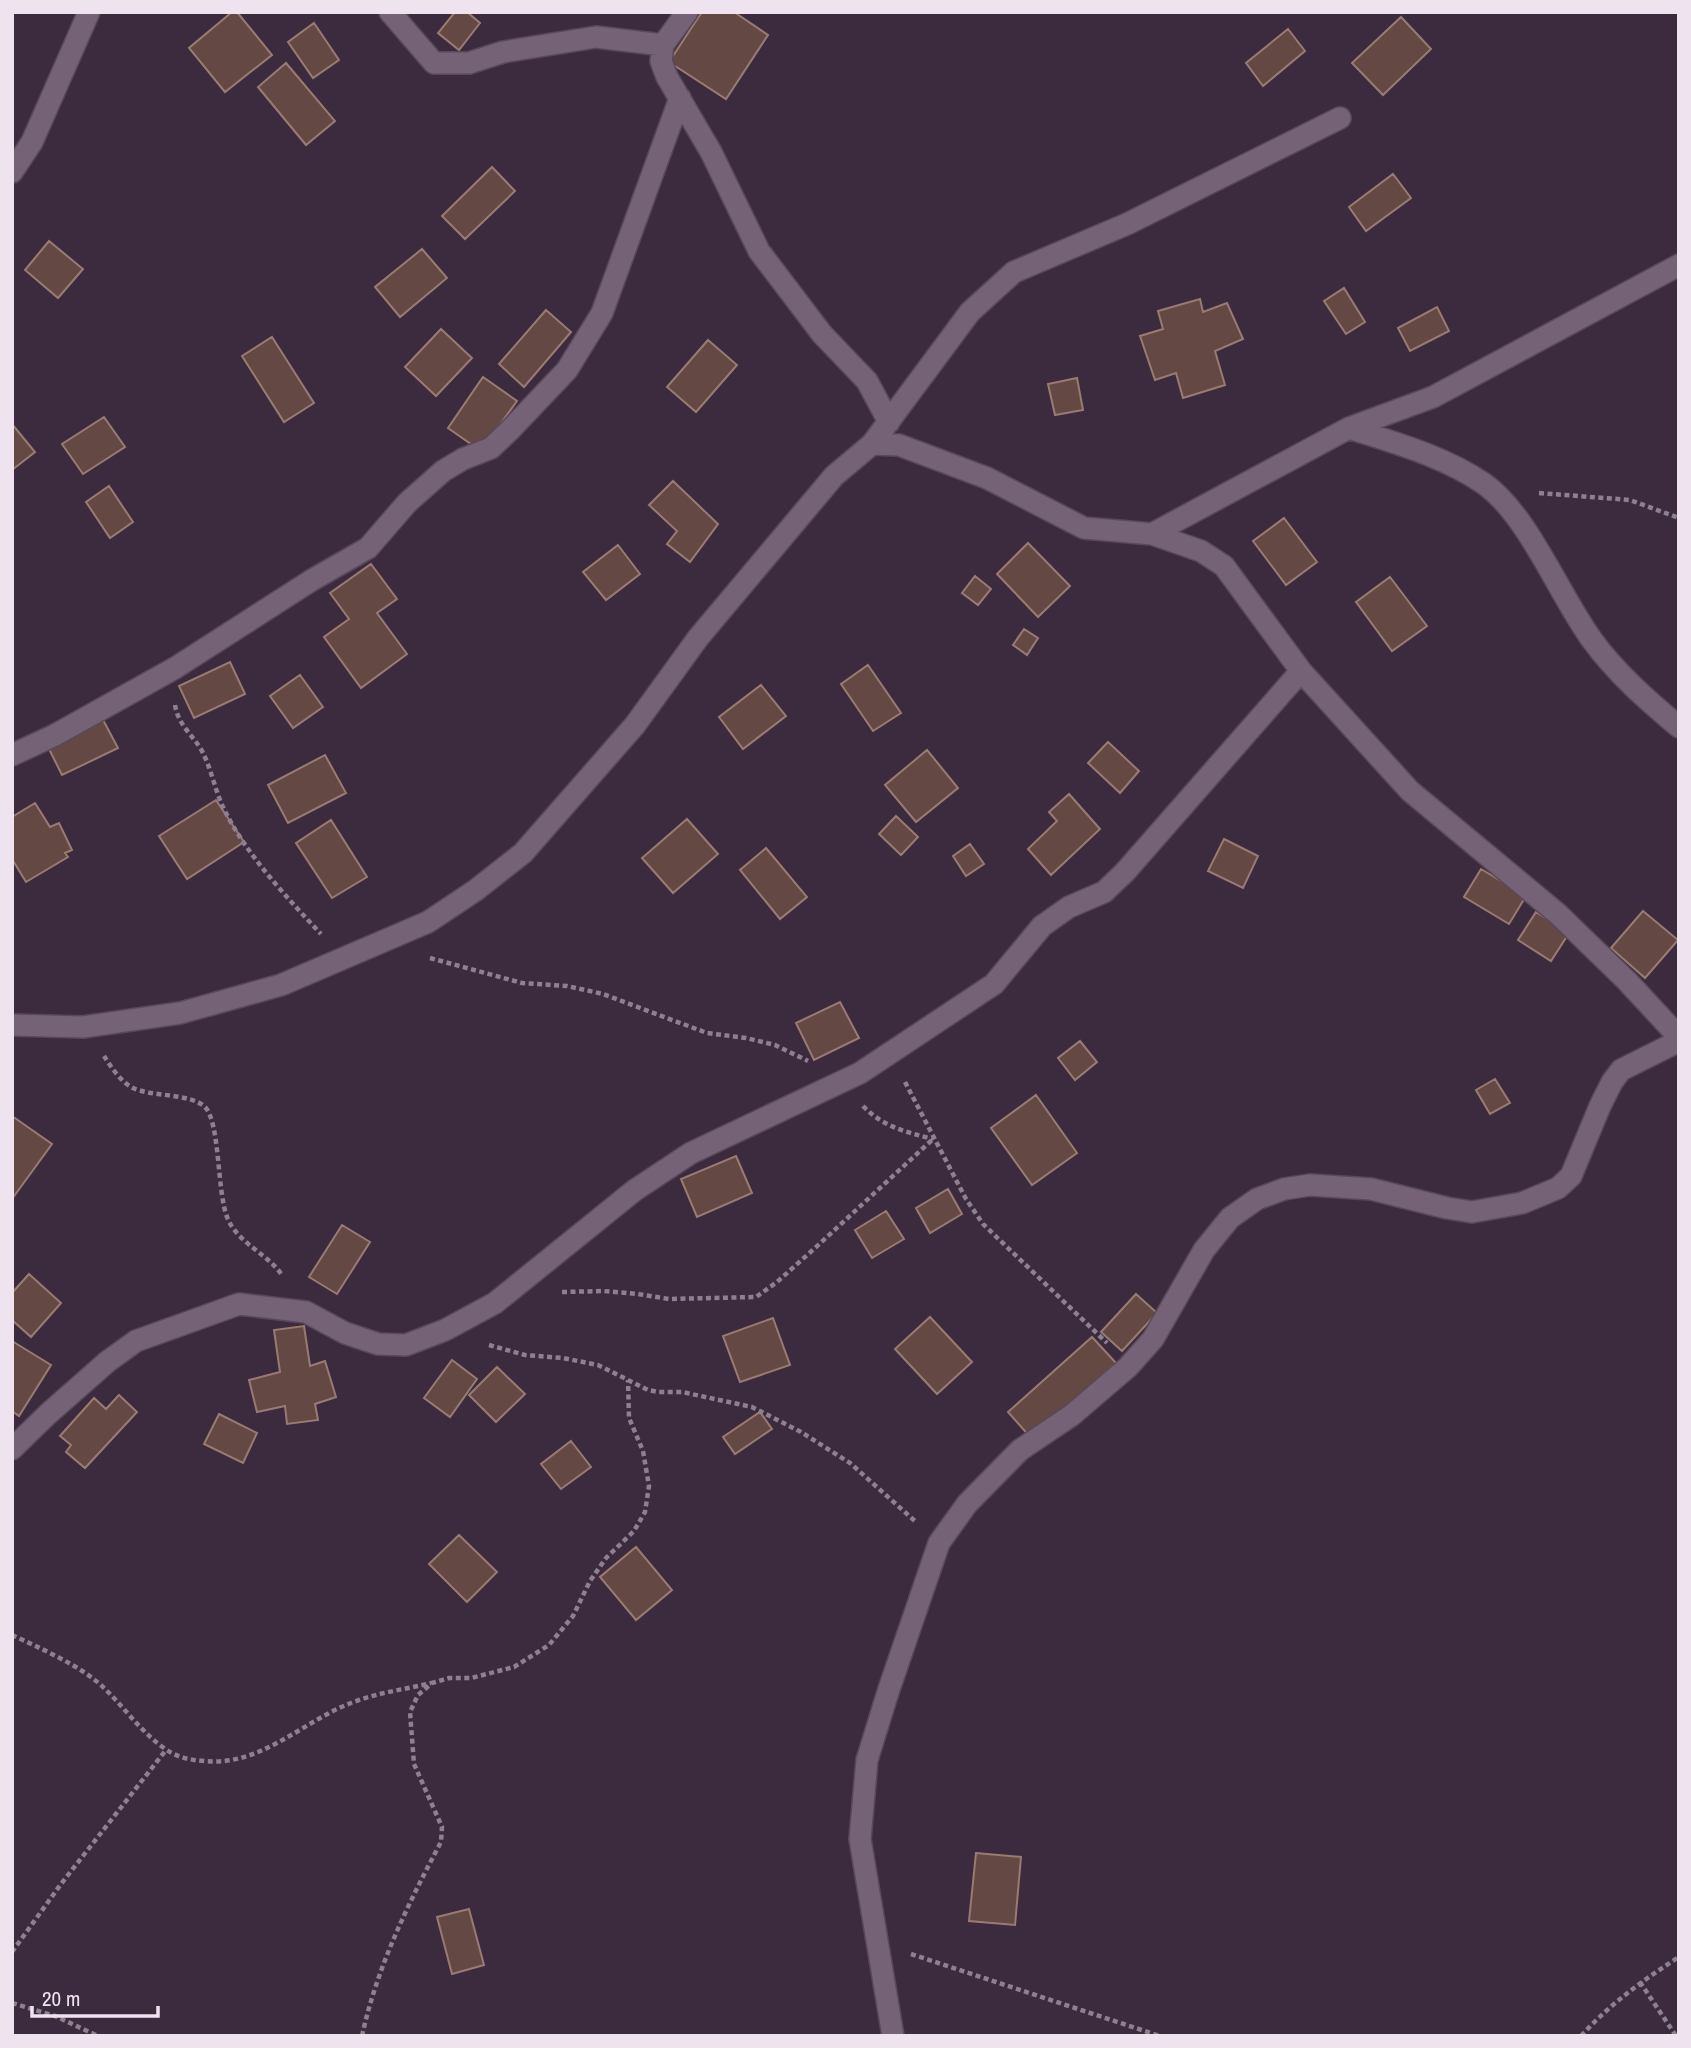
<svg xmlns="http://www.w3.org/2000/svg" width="1691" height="2048" font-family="'Archivo Narrow',sans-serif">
<rect width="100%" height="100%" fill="#3c2b3e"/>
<path fill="#644843" stroke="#9a7b74" stroke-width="2" d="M232,12H237L272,55L225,92L189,48Z
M455,12H467L480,23L459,50L438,33Z
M702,12H734L768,35L726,99L669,62Z
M1401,17L1431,49L1383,95L1352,63Z
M314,23L339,60L313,78L288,42Z
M1288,29L1305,51L1263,86L1246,63Z
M286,63L335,121L306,145L258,87Z
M492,167L515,191L465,239L442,216Z
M1393,174L1411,198L1366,231L1349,207Z
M49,241L83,269L58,298L25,270Z
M422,249L447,278L400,317L375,287Z
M1344,288L1365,322L1346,334L1324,301Z
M1200,299L1203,312L1227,303L1243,339L1215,351L1225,385L1183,398L1176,373L1155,380L1140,336L1163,329L1158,311Z
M1437,307L1449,331L1410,351L1398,328Z
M546,310L571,332L524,387L499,364Z
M441,329L472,358L436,396L405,367Z
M272,337L314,403L284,422L242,356Z
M708,340L737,365L696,412L667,387Z
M483,377L517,401L481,451L448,428Z
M1077,378L1083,410L1055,415L1048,384Z
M104,417L125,447L83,474L62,444Z
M12,424L35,452L12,470Z
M673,481L718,524L690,562L667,544L677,531L649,505Z
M109,486L133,522L110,538L86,502Z
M1284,518L1317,562L1286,585L1253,541Z
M1028,543L1070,586L1038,617L997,574Z
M618,545L640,574L606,600L583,572Z
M371,564L397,599L377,613L407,654L361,688L324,637L349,619L330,593Z
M975,576L991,589L978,605L962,593Z
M1390,577L1427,626L1392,651L1356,602Z
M1024,629L1038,638L1027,655L1013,645Z
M230,662L245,694L194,718L179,686Z
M868,665L901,713L873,731L841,684Z
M300,675L323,707L293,728L270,696Z
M761,685L786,716L743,749L719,717Z
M101,716L118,748L62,775L46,743Z
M1108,742L1139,771L1120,793L1088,763Z
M927,750L958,788L916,822L885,785Z
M325,755L346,793L288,823L268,785Z
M1069,794L1100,829L1051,875L1028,849L1057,821L1049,812Z
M216,800L244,842L187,879L159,836Z
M35,803L50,827L59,823L72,850L65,853L68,857L26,882L12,859V817Z
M896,816L918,837L901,855L879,834Z
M687,819L718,854L673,893L642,858Z
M331,820L367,877L332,898L296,843Z
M1224,839L1258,856L1243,888L1208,871Z
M970,844L984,864L966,876L953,856Z
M766,848L807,897L780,919L740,870Z
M1481,869L1526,896L1509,924L1464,897Z
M1643,911L1678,940L1645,978L1611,948Z
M1536,912L1569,933L1551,961L1518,940Z
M840,1002L859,1038L814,1060L796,1023Z
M1080,1041L1097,1062L1075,1080L1058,1058Z
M1495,1079L1510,1103L1490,1114L1476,1090Z
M1036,1095L1077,1153L1032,1185L991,1128Z
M12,1116L52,1144L12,1199Z
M736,1156L752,1193L697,1217L681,1179Z
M948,1189L962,1214L930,1233L916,1208Z
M886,1211L904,1239L872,1258L855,1230Z
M342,1225L370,1242L337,1294L309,1277Z
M29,1274L61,1303L31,1337L12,1320V1293Z
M1136,1294L1157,1313L1122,1351L1101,1332Z
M930,1317L972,1362L937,1394L895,1349Z
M773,1318L790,1365L740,1382L723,1336Z
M304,1326L310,1366L325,1361L336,1397L315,1404L318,1420L287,1424L285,1406L257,1412L249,1380L280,1372L274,1330Z
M1092,1337L1116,1363L1032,1439L1008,1412Z
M12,1341L51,1365L19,1416L12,1411Z
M452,1360L477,1379L450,1417L424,1398Z
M497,1367L525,1394L496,1422L469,1395Z
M119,1395L137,1412L85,1468L66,1452L71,1445L60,1436L94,1398L106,1409Z
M760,1412L772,1429L735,1454L723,1437Z
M219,1414L257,1433L243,1463L204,1444Z
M571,1441L591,1467L561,1489L541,1464Z
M459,1535L497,1572L467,1602L429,1564Z
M636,1547L672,1590L636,1620L600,1577Z
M976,1853L1021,1857L1015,1925L969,1921Z
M469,1909L484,1965L452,1974L437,1917Z"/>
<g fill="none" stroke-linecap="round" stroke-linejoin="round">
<g stroke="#584959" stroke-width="24">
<path id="street" d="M390,12L434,63H469L503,52L596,37L663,45
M687,12L663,45L661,61L667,77L711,152L759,251L822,334L867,381L889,422
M12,172L32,142L89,12
M1349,428L1433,397L1679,265
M872,444L970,312L1014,272L1127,224L1340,118
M1152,534L1201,551L1224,566L1301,671L1410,791L1558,914L1627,981L1679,1037
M12,755L55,735L175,668L312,580L368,548L407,503L443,471L463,459L491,448L510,430L567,370L602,313L680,98
M12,1025L83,1027L180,1013L281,985L428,922L476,890L523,853L635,725L698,638L834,476L872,444L899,445L987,478L1084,528L1152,534L1349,428C1395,443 1443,456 1483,483C1528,514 1559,595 1592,640C1617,674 1647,700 1679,727
M12,1449L48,1414L107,1362L136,1341L239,1304L306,1312L345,1333L378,1344L406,1345L445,1330L495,1303L635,1190L691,1153L860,1073L994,984L1042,926L1069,907L1104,892L1125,872L1301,671
M893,2036L860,1839L867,1760L888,1692L939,1543L967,1504L1020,1450L1072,1415L1128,1367L1153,1339L1204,1250L1230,1218L1257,1199L1284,1189L1310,1185L1371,1189L1447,1208L1472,1212L1522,1203L1558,1188L1571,1176L1600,1106L1612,1082L1621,1070L1679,1041"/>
</g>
<path stroke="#8e8090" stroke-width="4.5" stroke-dasharray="5 3.5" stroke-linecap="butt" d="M1539,493L1630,500L1679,518
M175,705C178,725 193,735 202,751C212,770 215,792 225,811C246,854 288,899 321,934
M430,958L522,983L567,986L603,994L707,1033L746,1038L775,1045L808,1061
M104,1056C111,1067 121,1082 133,1088C152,1097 190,1093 205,1107C220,1122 217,1191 227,1217C237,1243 267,1253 282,1275
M905,1082L966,1199L983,1224L1107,1343
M863,1106C883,1127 906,1132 933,1139
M562,1292L603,1291L638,1294L669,1299L756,1297L777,1282L815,1248L933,1139
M489,1345L525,1355L563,1358L598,1365L648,1390L659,1392H682L752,1407L801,1432L850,1463L916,1522
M12,1635C40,1648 83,1667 104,1688C125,1708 140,1731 164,1748C176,1757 189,1760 204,1761C263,1767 305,1718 359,1700C382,1692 407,1689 431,1683
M12,1952L61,1884L166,1750
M911,1954L1160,2036
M1640,1982L1676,2036
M12,2003L55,2016L98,2036
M362,2036C377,1967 408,1904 441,1842L442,1827L414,1764L410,1712L418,1695L432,1683L449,1678H471L514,1667L549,1645L573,1616L590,1581L606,1558L634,1531L645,1512L649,1486L643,1451L629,1418L628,1380
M1581,2036C1610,2004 1643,1980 1679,1957"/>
<use href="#street" stroke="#756277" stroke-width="21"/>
</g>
<rect width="1691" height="2048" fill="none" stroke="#eee3ef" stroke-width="28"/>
<path d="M32 2006v10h126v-10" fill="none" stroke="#eee3ef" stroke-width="3.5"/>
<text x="42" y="2006" font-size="21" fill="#eee3ef" stroke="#3c2b3e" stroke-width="5" paint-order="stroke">20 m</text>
</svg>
